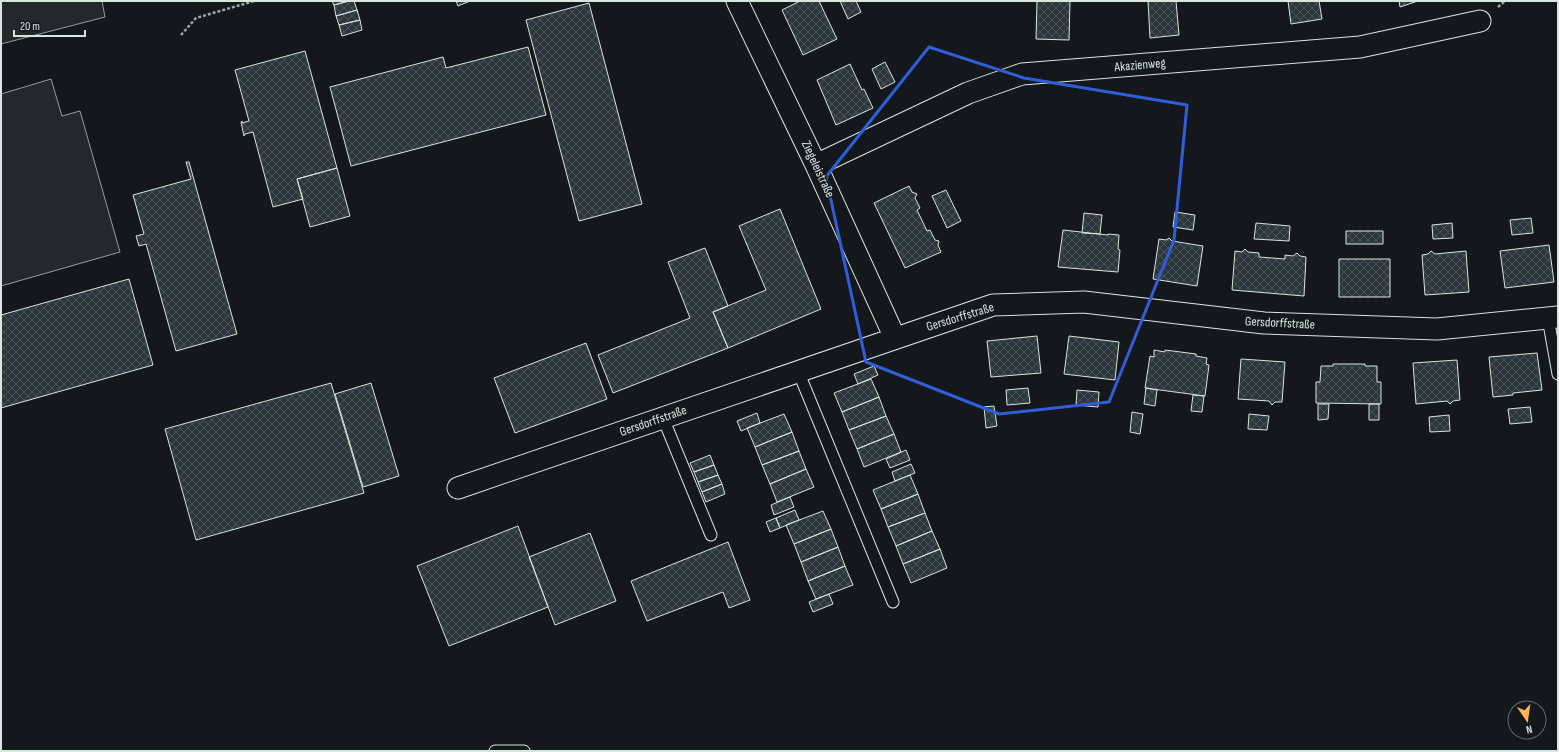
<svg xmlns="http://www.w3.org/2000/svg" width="1559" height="752" font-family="'Sofia Sans Condensed',sans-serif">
<defs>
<pattern id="building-cross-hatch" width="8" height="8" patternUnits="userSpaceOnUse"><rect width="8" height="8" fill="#2c363c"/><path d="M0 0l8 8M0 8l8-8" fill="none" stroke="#4a5358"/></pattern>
</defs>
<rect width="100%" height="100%" fill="#14181c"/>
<path fill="#24282b" stroke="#939e99" d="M1,1H102L105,17L1,44Z
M51,79L62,116L80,111L120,252L1,286V94Z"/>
<path fill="url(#building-cross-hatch)" stroke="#d8e6dc" d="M332,1H349L334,5Z
M349,1H354L357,10L336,16L334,5Z
M456,1H470L458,6Z
M800,1H819L837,39L803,55L782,10Z
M840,1H856L861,12L848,19Z
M1037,1H1070L1069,40L1036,39Z
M1148,1H1176L1179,35L1150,38Z
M1288,1H1319L1322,19L1291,24Z
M1399,1H1418L1400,7Z
M589,3L642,204L579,221L526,20Z
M357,10L360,20L339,25L336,16Z
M360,20L362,30L342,36L339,25Z
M528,47L546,115L351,166L330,87L443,57L446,68Z
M305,51L337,168L297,179L303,199L273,207L253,132L245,134L244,136L241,122L242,121V123L249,121L235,70Z
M885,62L895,82L881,89L872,69Z
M850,64L862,90L864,89L873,108L836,125L817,80Z
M186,162H189L237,334L176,351L146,244L139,246L136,236L144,234L133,195L191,179Z
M337,168L350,216L310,227L297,179Z
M909,186L912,192L917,194L915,198L920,208L917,210L927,231L930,230L935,240L939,241L938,245L941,252L905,268L874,203Z
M946,190L961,221L947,228L932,196Z
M780,209L821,309L728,348L713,312L766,290L739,226Z
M1175,212L1195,215L1193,230L1173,227Z
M1084,213L1102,215L1100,234L1082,233Z
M1531,218L1533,233L1512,235L1510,220Z
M1256,223L1290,226L1289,241L1254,239Z
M1452,223L1453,238L1433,239L1432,225Z
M1063,230L1108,235V234L1119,235L1118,249L1120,250L1118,272L1058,267Z
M1346,231H1383V244H1346Z
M1169,238L1172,241L1203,246L1197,286L1153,279L1159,239L1166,240Z
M1549,245L1554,282L1505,288L1500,251Z
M705,248L728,306L713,312L728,348L613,393L598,355L690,318L668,262Z
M1245,249L1248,252L1259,253V257L1285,259V255L1293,256L1297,253L1300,256L1306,257L1304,296L1232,290L1235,251L1242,252Z
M1431,251L1435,254L1466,251L1469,292L1425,295L1422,255L1428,254Z
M1339,259H1390V297H1339Z
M129,279L153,365L1,408V315Z
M1037,336L1041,373L991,377L987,341Z
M1069,336L1119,342L1115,380L1064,374Z
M586,343L607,399L515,433L494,378Z
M1154,350L1165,352V350L1196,354V356L1207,358L1206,364L1209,365L1205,396L1145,388L1150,356L1154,357Z
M1537,353L1542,390L1513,393V395L1493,397L1489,357Z
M1241,359L1285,362L1282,402H1275L1272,405L1269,401L1238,399Z
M1457,360L1460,400L1453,401L1450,404L1447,401L1416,404L1413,363Z
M1333,364H1365V366H1377V382H1381V404L1316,403V382H1320L1321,366H1333Z
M874,366L878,375L858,384L854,374Z
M871,379L879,397L842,412L834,393Z
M331,383L364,493L196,540L165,429Z
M371,383L399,476L363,487L335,394Z
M1028,388L1030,403L1007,405L1006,390Z
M1146,388L1157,390L1155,406L1144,404Z
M1077,390L1099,392L1098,407L1076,405Z
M1193,395L1204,396L1202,412L1191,411Z
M879,397L886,416L849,430L842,412Z
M1318,404H1329L1328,419L1318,420Z
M1369,404H1379V420H1369Z
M994,406L997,426L986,428L984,407Z
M1530,407L1532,422L1510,424L1508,409Z
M1132,412L1143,414L1140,434L1130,432Z
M757,413L760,423L741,431L737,421Z
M784,414L792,432L755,447L747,428Z
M1249,414L1269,416L1267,430L1248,429Z
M1449,415L1450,431L1430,432L1429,417Z
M886,416L894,434L857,449L849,430Z
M792,432L799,451L762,465L755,447Z
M894,434L901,452L864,467L857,449Z
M906,450L910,460L890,468L886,459Z
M799,451L806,469L770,484L762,465Z
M710,455L714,465L694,472L690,463Z
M911,464L915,473L895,481L892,472Z
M714,465L718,475L698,482L694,472Z
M806,469L814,487L777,502L770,484Z
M718,475L722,484L702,492L698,482Z
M910,475L918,494L881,509L873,490Z
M722,484L725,494L706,502L702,492Z
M918,494L925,513L888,527L881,509Z
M790,497L794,507L774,515L771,505Z
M795,510L799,520L780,528L776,518Z
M823,511L831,529L794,544L786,525Z
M925,513L932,531L896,546L888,527Z
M776,518L780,528L770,532L766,522Z
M518,526L548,607L449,646L417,566Z
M831,529L838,547L801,562L794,544Z
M932,531L940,549L903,564L896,546Z
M590,533L616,601L555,625L529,557Z
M728,542L750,600L729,608L723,592L647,621L631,581Z
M838,547L845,566L808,581L801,562Z
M940,549L947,568L911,583L903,564Z
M845,566L853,585L816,599L808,581Z
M829,594L833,604L813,612L809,602Z"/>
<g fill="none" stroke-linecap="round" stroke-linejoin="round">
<g stroke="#d8e6dc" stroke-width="13">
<path id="lane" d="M1548,318L1558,374
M798,371L893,602
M663,418L711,535
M495,751H524"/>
</g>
<g stroke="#d8e6dc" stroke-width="23">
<path id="street" d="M737,1L816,165L895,338
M816,165L968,93L1022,74L1360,47L1480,21
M458,488L993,305L1084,302L1264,323L1437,329L1558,317"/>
</g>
<path stroke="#9da8a2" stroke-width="2.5" stroke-dasharray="3 2" stroke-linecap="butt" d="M1498,7L1505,1
M181,35L196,18L254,1"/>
<use href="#lane" stroke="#14181c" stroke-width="11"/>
<use href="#street" stroke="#14181c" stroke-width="21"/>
</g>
<path fill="none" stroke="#305dd8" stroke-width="3" stroke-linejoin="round" d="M929,47L1024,78L1187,105L1174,240L1109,402L999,414L866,362L826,177Z"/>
<g text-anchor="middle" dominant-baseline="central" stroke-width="3" stroke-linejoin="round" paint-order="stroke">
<g font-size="13" fill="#d8e6dc" stroke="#14181c">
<text transform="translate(1140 65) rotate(-5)">Akazienweg</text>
<text transform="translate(818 169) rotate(65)">Ziegeleistraße</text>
<text transform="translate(960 317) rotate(-17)">Gersdorffstraße</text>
<text transform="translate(1280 323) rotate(3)">Gersdorffstraße</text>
<text transform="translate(653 421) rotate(-19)">Gersdorffstraße</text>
</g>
</g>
<rect width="1559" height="752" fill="none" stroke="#d8e6dc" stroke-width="4"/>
<g transform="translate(1527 720) rotate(167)"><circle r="19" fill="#14181c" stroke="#626a69"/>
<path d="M0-3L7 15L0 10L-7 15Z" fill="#ffb74d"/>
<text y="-6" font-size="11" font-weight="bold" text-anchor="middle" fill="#d8e6dc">N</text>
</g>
<path d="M14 30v6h71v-6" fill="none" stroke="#d8e6dc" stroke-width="2"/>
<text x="20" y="30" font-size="12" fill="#d8e6dc" stroke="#14181c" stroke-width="3" paint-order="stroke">20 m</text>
</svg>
